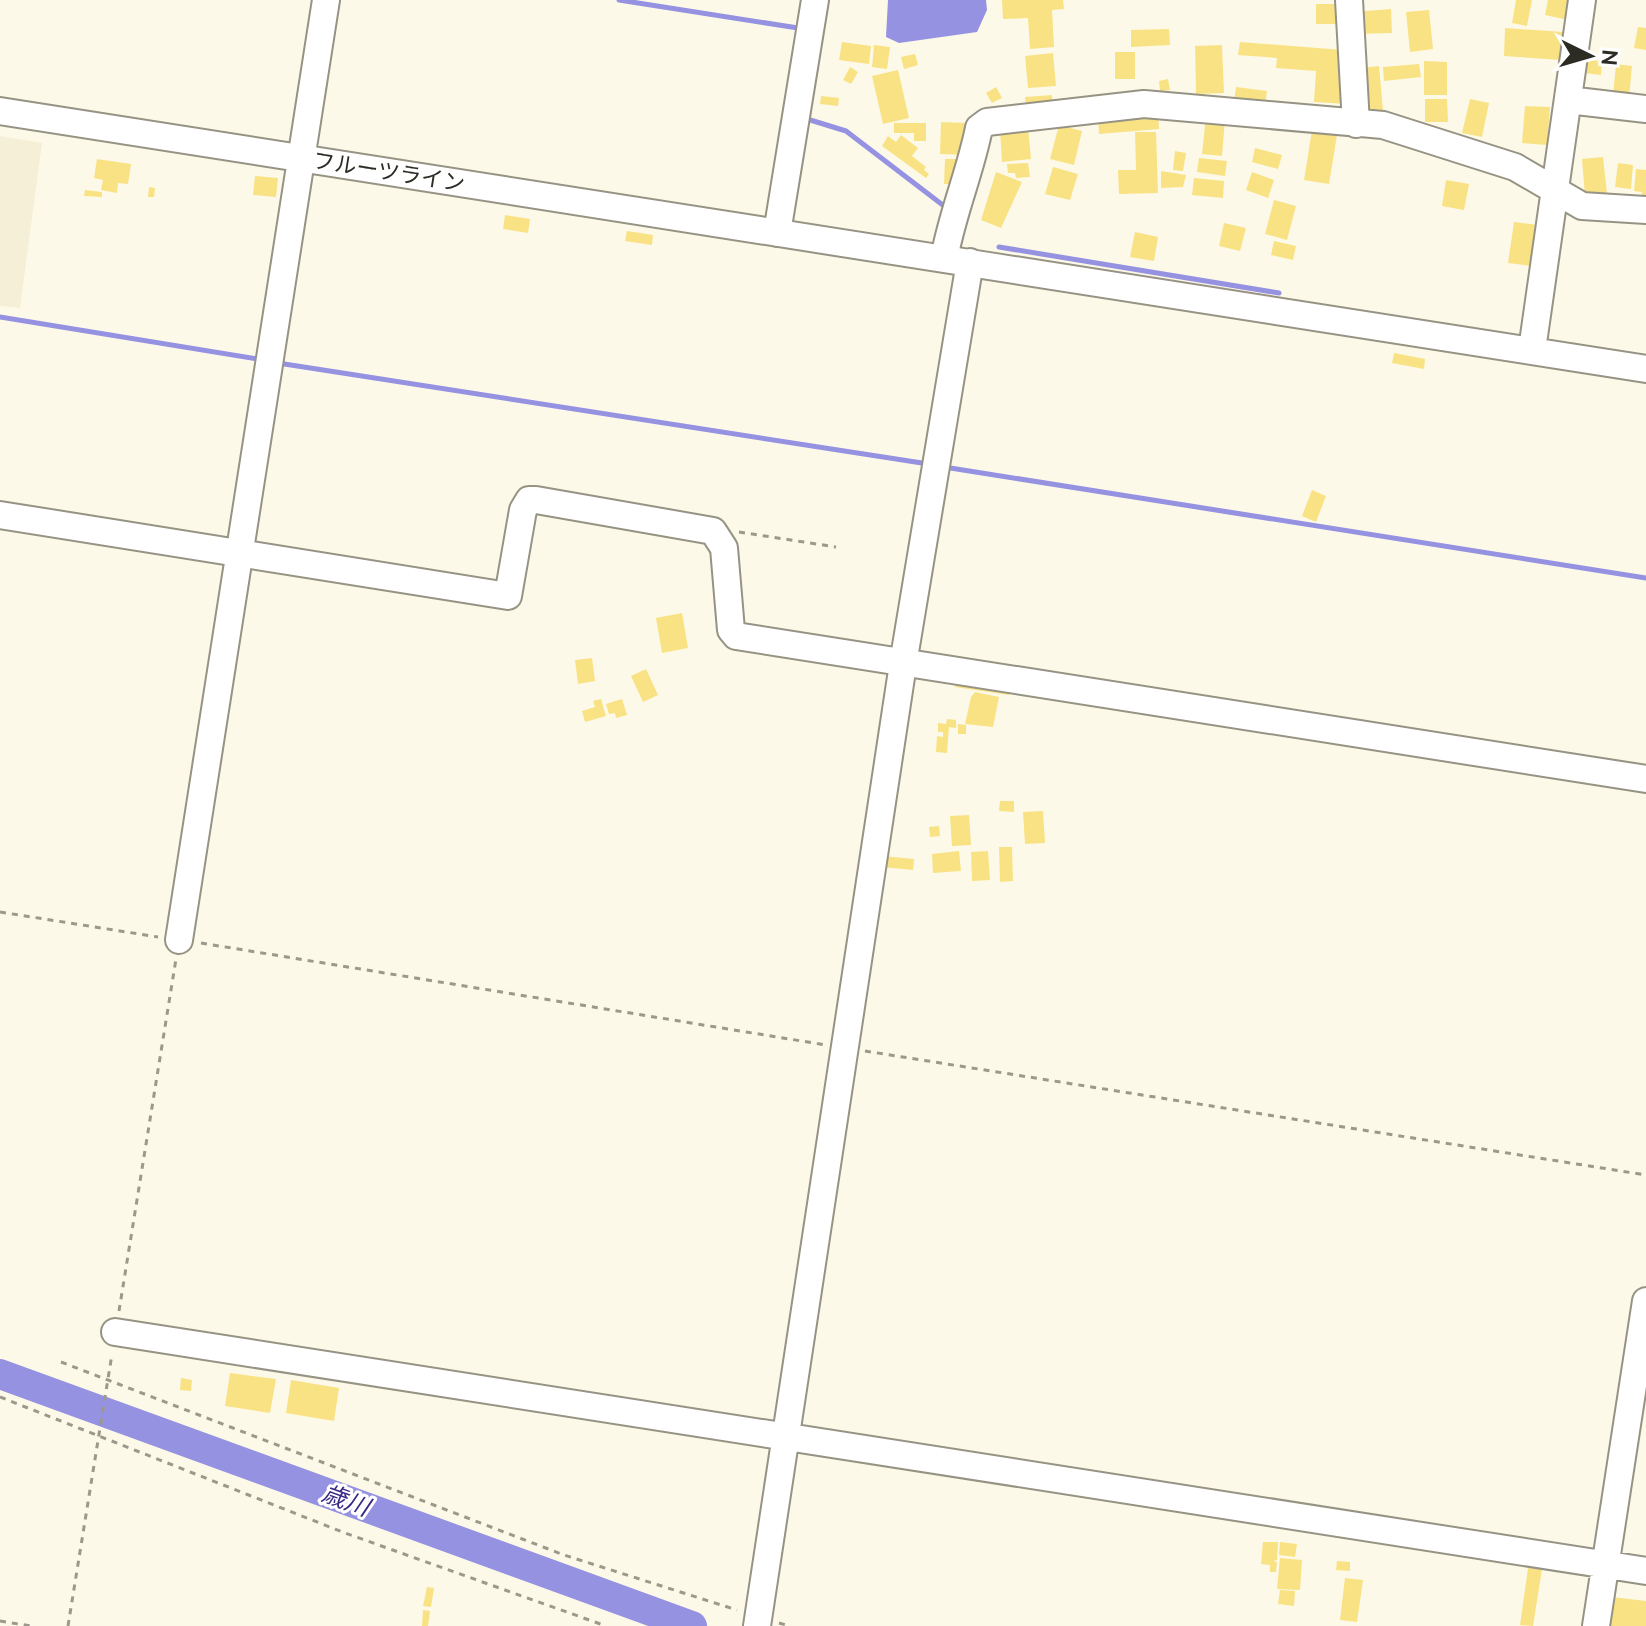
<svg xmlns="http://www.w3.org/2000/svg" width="1646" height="1626" font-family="Ubuntu,'Noto Sans JP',sans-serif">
<rect width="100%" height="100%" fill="#fdf9e8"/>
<path fill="#f5efd7" d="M0,136L42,143L20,308L0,306Z"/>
<path fill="#9592e2" d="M888,0H986L987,10L977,32L899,43L886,37Z"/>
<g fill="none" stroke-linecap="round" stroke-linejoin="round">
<path stroke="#9592e2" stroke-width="5" d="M619,0L798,28
M807,119L846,131L944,206
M999,247L1279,293
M0,317L257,359
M278,363L922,463
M944,467L1646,578"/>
<path stroke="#9592e2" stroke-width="30" d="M0,1374L692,1626"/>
</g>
<path fill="#f9e284" d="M1002,0H1063L1064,9L1052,10L1054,47L1030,49L1028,18L1003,19Z
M1516,0H1532L1527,26L1512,23Z
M1548,0H1572L1568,20L1545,15Z
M1316,4H1338V24H1316Z
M1391,9L1392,33L1354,34L1353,12Z
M1429,10L1433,49L1410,52L1406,12Z
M1638,27L1646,28V50L1634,48Z
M1505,28L1563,32L1561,60L1504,56Z
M1169,29L1170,45L1131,47V30Z
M842,42L871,46L869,64L839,60Z
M1240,42L1343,50L1347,104L1314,102L1316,71L1276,68L1277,58L1238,55Z
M874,45L890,47L887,69L872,67Z
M1222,45L1224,93L1196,94L1195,46Z
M1115,52H1135V79H1115Z
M1053,53L1056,86L1028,88L1025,56Z
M915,54L918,65L904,69L901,57Z
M1585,60L1602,61L1601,75L1584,73Z
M1424,61L1447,62V95H1424Z
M1419,64L1421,77L1384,81L1383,67Z
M1616,64L1632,66L1629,98L1613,97Z
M1379,66L1383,110L1364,111L1361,68Z
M850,67L858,72L851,84L843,80Z
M898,70L909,118L883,124L872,76Z
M1168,79L1170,90L1160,91L1159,81Z
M996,87L1002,98L992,103L986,93Z
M1236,87L1267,91L1265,105L1234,102Z
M1052,95L1053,106L1026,109L1025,97Z
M821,96L839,98L838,106L820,104Z
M1425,99H1447L1448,122H1425Z
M1470,99L1489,103L1482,137L1462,133Z
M1525,106L1550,107L1547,145L1522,143Z
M1158,111L1159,129L1099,134L1098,117Z
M1206,116L1225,119L1222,156L1202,154Z
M941,122L967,123L966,155L940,154Z
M894,123H926V141H914V133H894Z
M1059,125L1082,131L1074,165L1050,159Z
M1028,127L1031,159L1002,162L1000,130Z
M1312,130L1337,135L1329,184L1304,180Z
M1135,132H1156L1158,193L1119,194L1118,170H1136Z
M901,135L918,148L912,156L926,167L924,170L929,174L926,178L882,146L888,136L896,142Z
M1255,148L1282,155L1278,169L1252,162Z
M1175,151L1186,153L1183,171L1173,170Z
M1603,157L1607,194L1585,196L1582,159Z
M1199,158L1227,161L1225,176L1197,172Z
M97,159L131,164L128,184L118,183L117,193L101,190L103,180L94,178Z
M945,159H963L962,184H944Z
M1028,163L1030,177L1016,178L1015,173H1008L1007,164Z
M1618,163L1633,165L1631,189L1615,187Z
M1053,167L1078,174L1070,200L1045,194Z
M1636,169L1646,170V198L1641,197L1642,192L1634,191Z
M1161,171L1186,175L1183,187L1161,188Z
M996,172L1022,182L1001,228L981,220Z
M1252,172L1274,180L1268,198L1246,190Z
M255,176L278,178L276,197L253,195Z
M1194,178L1224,181L1223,198L1192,195Z
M1446,180L1469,184L1464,210L1442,206Z
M149,187L155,188L154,197H148Z
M85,190L102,192V197L84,196Z
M1274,200L1296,206L1287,240L1265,234Z
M505,215L530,219L528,233L503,229Z
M1514,222L1539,225L1533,266L1508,263Z
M1224,223L1246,228L1240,251L1219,246Z
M627,231L653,235L652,245L625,241Z
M1135,232L1158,237L1154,261L1130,257Z
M1274,241L1296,246L1293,260L1271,255Z
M1394,353L1425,359L1424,369L1392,363Z
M1312,490L1326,496L1316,522L1302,516Z
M682,613L688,648L662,653L656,618Z
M592,658L595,681L578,684L575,660Z
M646,669L658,695L643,702L631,676Z
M957,677L1010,684L1009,695L955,687Z
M975,692L999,697L993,727L965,724L971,697Z
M601,699L606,716L585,722L582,711L595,707L593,701Z
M622,699L627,715L616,718L615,713L609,714L606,704Z
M947,719L956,720V728L949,727L947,753L936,752L937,736L943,737V732H938V723L946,724Z
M958,724L966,725V734H958Z
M1000,801H1014V812L999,811Z
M1043,811L1045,843L1025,844L1023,812Z
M969,815L971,845L952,846L950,816Z
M939,826L940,836L930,837L929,827Z
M999,847H1012L1013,881L1000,882Z
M959,851L961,871L933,873L932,854Z
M988,851L990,880L972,881L971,852Z
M883,856L914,859L913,870L882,867Z
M230,1373L276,1379L270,1413L225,1406Z
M181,1378L192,1380L191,1391L180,1390Z
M291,1380L339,1388L334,1421L286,1413Z
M1263,1542H1278L1277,1560L1273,1561L1277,1562L1276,1572H1270V1565L1261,1564Z
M1280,1542L1297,1544L1295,1557L1279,1555Z
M1280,1558L1302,1560L1300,1590L1277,1589Z
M1337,1561L1350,1562V1571L1336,1570Z
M1528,1568L1542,1569L1533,1626L1520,1625Z
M1345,1578L1363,1580L1357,1622L1340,1620Z
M427,1587L434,1588L431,1607L423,1606Z
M1280,1590L1295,1591L1294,1606L1278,1604Z
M1612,1597L1646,1601V1626H1608Z
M423,1610L430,1611L428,1626H422Z"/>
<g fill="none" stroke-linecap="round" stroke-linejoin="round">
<g stroke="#979384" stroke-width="30">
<path id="minor" d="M1349,0L1356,124
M1568,100L1646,109
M0,111L1646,369
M777,233L815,0
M944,259C952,214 970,173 979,128L987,122L1144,104L1383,125L1515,167L1582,206L1646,210
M1532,350L1582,0
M0,515L508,596L523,510L529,500H536L713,531L724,548L731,630L736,636L1646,779
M179,940L326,0
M115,1332L1646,1571
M757,1626L903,664L970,262
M1596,1626L1646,1301"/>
</g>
<path stroke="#9b988c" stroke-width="3" stroke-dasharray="6 6" stroke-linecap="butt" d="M739,532L836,547
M0,912L158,937
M201,943L826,1045
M865,1051L1646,1175
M119,1311L176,959
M61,1362L564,1555L737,1610
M0,1397L345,1533L606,1626
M0,1621L31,1626
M779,1623L790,1626
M68,1626L112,1354"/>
<use href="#minor" stroke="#fff" stroke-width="26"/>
</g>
<g text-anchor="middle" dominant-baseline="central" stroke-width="6" stroke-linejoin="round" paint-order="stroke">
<g font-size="22" fill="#2c2b24" stroke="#fff">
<text transform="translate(389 171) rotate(9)">フルーツライン</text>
</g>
<g font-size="24" font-style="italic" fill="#392884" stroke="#fff">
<text transform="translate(346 1500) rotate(20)">歳川</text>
</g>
</g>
<g transform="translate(1590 56) rotate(95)" stroke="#ffffff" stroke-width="6" paint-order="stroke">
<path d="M0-6L14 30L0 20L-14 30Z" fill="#2c2b24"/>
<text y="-12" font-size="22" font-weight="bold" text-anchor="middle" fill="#2c2b24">N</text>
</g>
</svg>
